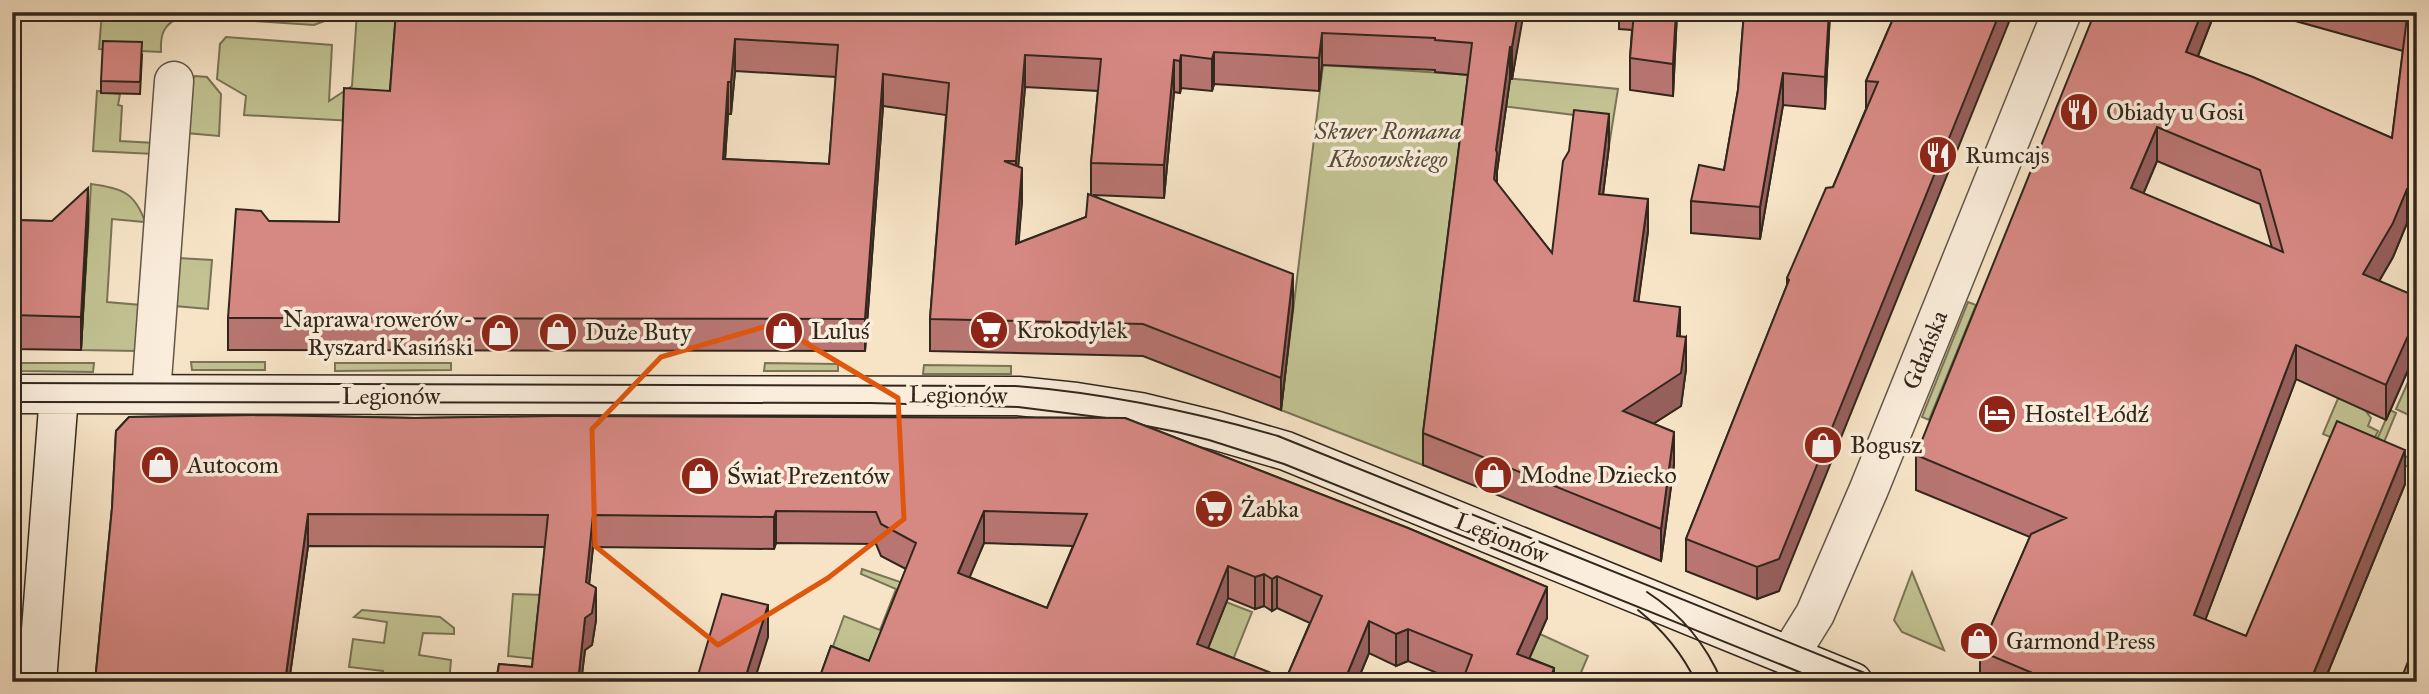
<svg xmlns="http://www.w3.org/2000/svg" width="2429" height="694" font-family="'IM FELL Great Primer',serif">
<rect width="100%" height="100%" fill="#f7e4c7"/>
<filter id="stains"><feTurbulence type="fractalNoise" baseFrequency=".00286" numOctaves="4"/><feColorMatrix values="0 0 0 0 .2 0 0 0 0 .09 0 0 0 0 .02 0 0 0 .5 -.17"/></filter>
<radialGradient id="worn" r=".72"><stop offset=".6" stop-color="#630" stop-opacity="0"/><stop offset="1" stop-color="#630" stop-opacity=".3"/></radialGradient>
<path fill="#c2c292" stroke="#7a7457" stroke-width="2" d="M102,12H334L330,19L314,25L182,16C164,24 160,33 161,52L99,49Z
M357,12H398L390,123L244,115L246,96L217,79L220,44L226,37L332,45L329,101L352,86Z
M1323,65L1472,75L1423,465L1281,410Z
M195,76L207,77L221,94L219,136L186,133L190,83Z
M1505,78L1618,89L1609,146L1580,143L1582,116L1501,106Z
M97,91L120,94L118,105L122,106L120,141L155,143L154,154L93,151Z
M91,184C121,188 135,192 145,222L112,219L107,302L141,305L137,351L81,350Z
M178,258L212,260L208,309L175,306Z
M1968,302L1976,305L1929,420L1922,417Z
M2417,340V419L2396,409L2412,373Z
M191,362H265V370H192Z
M20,363H94L93,372L21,371Z
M335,363H451V370L335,371Z
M765,363L838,364V371H764Z
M924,365L1011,366V374H923Z
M2339,396L2362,406L2371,418L2368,426L2378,431L2368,453L2323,434Z
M2390,410L2396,413L2382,447L2417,461V470L2371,453Z
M862,569L912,586L873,682L823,674L844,616L880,630L896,589L861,574Z
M1912,572L1944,650L1902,632L1894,620Z
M513,594L544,595L536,659L508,656Z
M1226,602L1252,612L1224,682L1197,676Z
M362,610L440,617L454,628V634L423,633L419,655L451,660L449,682H382L383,671L349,667L353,639L384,643L387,622L354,617Z
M1540,634L1588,656L1577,682H1519Z"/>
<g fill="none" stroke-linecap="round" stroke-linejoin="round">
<g stroke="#625647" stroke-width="41">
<path id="street" d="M151,394L174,81
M1789,656L1815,614L1869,489L2062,12"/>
</g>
<g stroke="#31271c" stroke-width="41">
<path id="secondary" d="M12,394L1018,396L1076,402L1140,412L1214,430L1286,451L1853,682
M37,682L59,395"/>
</g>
<use href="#street" stroke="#faeddb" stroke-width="38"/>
<use href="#secondary" stroke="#faeddb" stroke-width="38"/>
<path stroke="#31271c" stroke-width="2" d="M12,383L1015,386C1105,393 1191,411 1278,436L1887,682
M12,402L871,403L1018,407L1106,418L1177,432L1209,440L1284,464L1824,682
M1647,592C1681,614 1706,644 1722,682
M1638,610C1663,630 1682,653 1696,682"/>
</g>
<path fill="#b87571" stroke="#31271c" stroke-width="2" fill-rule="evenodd" d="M396,12H1523L1512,79H1510L1497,171V184L1552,253L1609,146L1603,195L1648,231L1638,302L1680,337L1686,369L1681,406L1653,424L1674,464L1661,561L1423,465V433L1468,75L1435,72V70L1322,65L1319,91L1214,84L1212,91L1181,88L1180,93L1174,92L1164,198L1093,195L1293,306L1281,410L1143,356L930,351V319L946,115L883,106L865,351L228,350V318L269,221L339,222L390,91ZM735,71L836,77L829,164L725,159L728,114H731ZM1025,87L1098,91L1091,163V195L1086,217L1018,243L1022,200L1018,166Z
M1613,12H1677L1673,96L1630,90V58L1632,30L1619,29V18H1613Z
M1744,12H1830L1825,109L1783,105L1760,239L1691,233V201L1724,170L1738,90Z
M1896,12L1779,591L1757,599L1686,571V539L1787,285V278L1833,187L1866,109V81Z
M2215,12L2198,56L2392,138L2403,51L2263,12H2417V227L2407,223L2393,257L2379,281L2415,330L2412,361L2386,420L2296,379L2205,620L2246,636L2405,484L2324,682H1980V651L2030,537L1916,490V455ZM2157,161L2260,204L2272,248L2143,194Z
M142,55L140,94L101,93V81Z
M12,220L88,222L81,350L12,349Z
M263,415L415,418L553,416L1125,418L1408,528L1547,587V618L1529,658L1554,668V682H1459L1408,661L1396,666L1369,653L1357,682H818L831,646L869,661L906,569L881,556L876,544L776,543L774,549L593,547L589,584L596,588V620L592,645L585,650L581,682H496L499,664L532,667L545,547L308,546L289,682H95L112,508L116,431L129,417ZM984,543L1073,546L1047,608L969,577ZM1228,598L1255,609L1264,606L1272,611L1277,608L1310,623L1286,679L1208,648Z"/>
<path fill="#965f5c" stroke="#31271c" stroke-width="2" d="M1518,12H1523V17L1512,79V47Z
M1676,12H1677L1673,96V64Z
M1829,12H1830L1825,109V77Z
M2000,12H2013L1779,591L1757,599V567Z
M2202,12H2215L2186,86V52Z
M1322,33V65L1319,91V58Z
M735,39V71L731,114V82Z
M1510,47V79L1497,171V185L1494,179L1496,150Z
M1214,52V84L1212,91V59Z
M1025,55V87L1016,193V161Z
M1181,55V88L1180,93V61Z
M1174,60V92L1164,198V165Z
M1783,73V105L1760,239V207Z
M883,74V106L865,351V319Z
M728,82V114L723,191V159Z
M1609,114V146L1599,226V194Z
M2157,127V161L2131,223V188Z
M1022,168V200L1016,276V244Z
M88,188V222L81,350V317Z
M2407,189V223L2393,257L2363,309V274Z
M1648,199V231L1634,334V301Z
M1293,274V306L1281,410V378Z
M2415,296V330L2412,361L2386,420V385Z
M1680,307V339L1677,336Z
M1686,337V369L1681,406L1623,443V411Z
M2296,345V379L2194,650V615Z
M1674,432V464L1661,561V529Z
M2405,450V484L2324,682H2310Z
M776,511V543L774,549V517Z
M984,511V543L958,605V573Z
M308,514V546L289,682H285Z
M593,515V547L586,614V582Z
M1228,566V598L1197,676V644Z
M1264,574V606L1255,609V577Z
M1277,576V608L1272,611V579Z
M1547,587V618L1519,682L1517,654Z
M596,588V620L592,645L585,650L581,682H578L585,618Z
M768,605V637L754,682H744Z
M1369,621V653L1357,682H1344Z
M1408,629V661L1396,666V634Z
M1554,668V682H1549Z"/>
<path fill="#d68883" stroke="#31271c" stroke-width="2" fill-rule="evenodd" d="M396,12H1518L1512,47H1510L1496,150L1497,153L1494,179L1552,253L1563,161L1569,151L1574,110L1609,114L1599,194L1648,199L1634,301L1680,307L1677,336L1686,337L1681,373L1623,411L1674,432L1661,529L1423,433L1472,43L1435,40V38L1322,33L1319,58L1214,52L1212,59L1181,55L1180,61L1174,60L1164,165L1091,163L1101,59L1025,55L1016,161H1004L1022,168L1016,244L1086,217L1088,194L1293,274L1281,378L1143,324L930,319L949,83L883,74L865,319L228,318L236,209L261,211L269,221L339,222L344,88L390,91ZM735,39L838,45L829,164L723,159L728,82H731Z
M1634,12H1676L1673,64L1630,58Z
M1744,12H1829L1825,77L1783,73L1760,207L1691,201L1699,165L1724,170L1738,90Z
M1896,12H2000L1779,559L1757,567L1686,539L1789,280L1787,278L1826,188L1833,187L1878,82L1866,81Z
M2095,12H2202L2186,52L2253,77L2392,138L2407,17L2388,12H2417V192L2407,189L2393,223L2363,274L2415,296L2412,327L2386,385L2296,345L2194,615L2246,636L2337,421L2405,450L2310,682H2054L1980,651L2031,534L2066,518L1916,455ZM2157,127L2260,170L2283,252L2131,188Z
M103,41L142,42L140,82L101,81Z
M88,188L81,317L12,315V220L52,221Z
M263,415L415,418L553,416L1125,418L1408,528L1547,587L1517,654L1554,668L1549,682H1462L1472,655L1408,629L1396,634L1369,621L1344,682H818L831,646L869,661L916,543L881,524L876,512L776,511L774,517L593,515L586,582L596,588L592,613L585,618L578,682H496L499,664L532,667L548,515L308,514L285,682H95L112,508L116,431L129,417ZM984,511L1087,514L1047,608L958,573ZM1228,566L1255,577L1264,574L1272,579L1277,576L1322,596L1286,679L1197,644Z
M722,594L768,605L744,682H696Z
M2417,647V682H2400L2413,649Z"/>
<path fill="none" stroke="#df560d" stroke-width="5" stroke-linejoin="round" d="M774,324L898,398L904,519L828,578L718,645L595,546L592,429L661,357Z"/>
<defs>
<g id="restaurant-disc" transform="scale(2.0125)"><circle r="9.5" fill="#8f2418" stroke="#faeddb"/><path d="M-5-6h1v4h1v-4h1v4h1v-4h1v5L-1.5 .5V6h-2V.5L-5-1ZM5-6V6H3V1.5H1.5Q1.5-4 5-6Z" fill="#fff"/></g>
<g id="supermarket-disc" transform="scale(2.0125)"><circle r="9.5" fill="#8f2418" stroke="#faeddb"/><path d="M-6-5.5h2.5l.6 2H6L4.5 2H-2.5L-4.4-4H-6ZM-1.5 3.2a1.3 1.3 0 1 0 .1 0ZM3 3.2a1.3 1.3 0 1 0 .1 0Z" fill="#fff"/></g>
<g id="shop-disc" transform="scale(2.0125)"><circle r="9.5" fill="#8f2418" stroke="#faeddb"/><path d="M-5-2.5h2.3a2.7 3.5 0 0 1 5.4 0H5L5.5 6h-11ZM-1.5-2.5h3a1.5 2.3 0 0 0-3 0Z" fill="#fff"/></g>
<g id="hotel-disc" transform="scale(2.0125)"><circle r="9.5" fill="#8f2418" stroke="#faeddb"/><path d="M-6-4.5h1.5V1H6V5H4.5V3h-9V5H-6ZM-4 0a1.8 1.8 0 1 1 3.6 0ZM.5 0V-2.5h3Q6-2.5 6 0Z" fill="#fff"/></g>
</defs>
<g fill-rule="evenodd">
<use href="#restaurant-disc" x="2079" y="112"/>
<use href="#restaurant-disc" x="1938" y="155"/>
<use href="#supermarket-disc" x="989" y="330"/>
<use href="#shop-disc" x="784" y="331"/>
<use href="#shop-disc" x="558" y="332"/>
<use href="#shop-disc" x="500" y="333"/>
<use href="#hotel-disc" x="1997" y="414"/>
<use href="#shop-disc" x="1823" y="445"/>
<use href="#shop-disc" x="160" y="465"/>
<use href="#shop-disc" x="1493" y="475"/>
<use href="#shop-disc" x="700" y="476"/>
<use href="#supermarket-disc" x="1214" y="509"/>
<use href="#shop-disc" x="1979" y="641"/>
</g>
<g text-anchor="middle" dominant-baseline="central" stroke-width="7" stroke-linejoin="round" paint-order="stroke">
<g font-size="24" fill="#31271c" stroke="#faeddb" text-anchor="start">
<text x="2106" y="112">Obiady u Gosi</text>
<text x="1965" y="155">Rumcajs</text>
<text x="473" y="319" text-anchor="end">Naprawa rowerów -<tspan x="473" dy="28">Ryszard Kasiński</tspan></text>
<text x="1016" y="330">Krokodylek</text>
<text x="811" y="331">Luluś</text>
<text x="585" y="332">Duże Buty</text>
<text x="2024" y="414">Hostel Łódź</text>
<text x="1850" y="445">Bogusz</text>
<text x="187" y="465">Autocom</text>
<text x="1520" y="475">Modne Dziecko</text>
<text x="727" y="476">Świat Prezentów</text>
<text x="1241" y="509">Żabka</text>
<text x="2006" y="641">Garmond Press</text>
</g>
<g font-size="24" font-style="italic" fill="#554e3a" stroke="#faeddb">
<text x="1388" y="131">Skwer Romana<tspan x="1388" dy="28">Kłosowskiego</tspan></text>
</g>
<g font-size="24" fill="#31271c" stroke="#faeddb">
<text transform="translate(1925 350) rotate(-68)">Gdańska</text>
<text transform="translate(958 395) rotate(1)">Legionów</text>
<text x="391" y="396">Legionów</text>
<text transform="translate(1502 538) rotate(22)">Legionów</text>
</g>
</g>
<rect width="2429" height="694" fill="none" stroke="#f7e4c7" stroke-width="42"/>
<rect x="14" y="14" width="2401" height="666" fill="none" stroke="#31271c" stroke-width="3.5"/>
<rect x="21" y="21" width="2387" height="652" fill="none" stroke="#31271c" stroke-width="2"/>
<rect width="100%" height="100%" filter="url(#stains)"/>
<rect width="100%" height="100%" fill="url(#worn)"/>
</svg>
